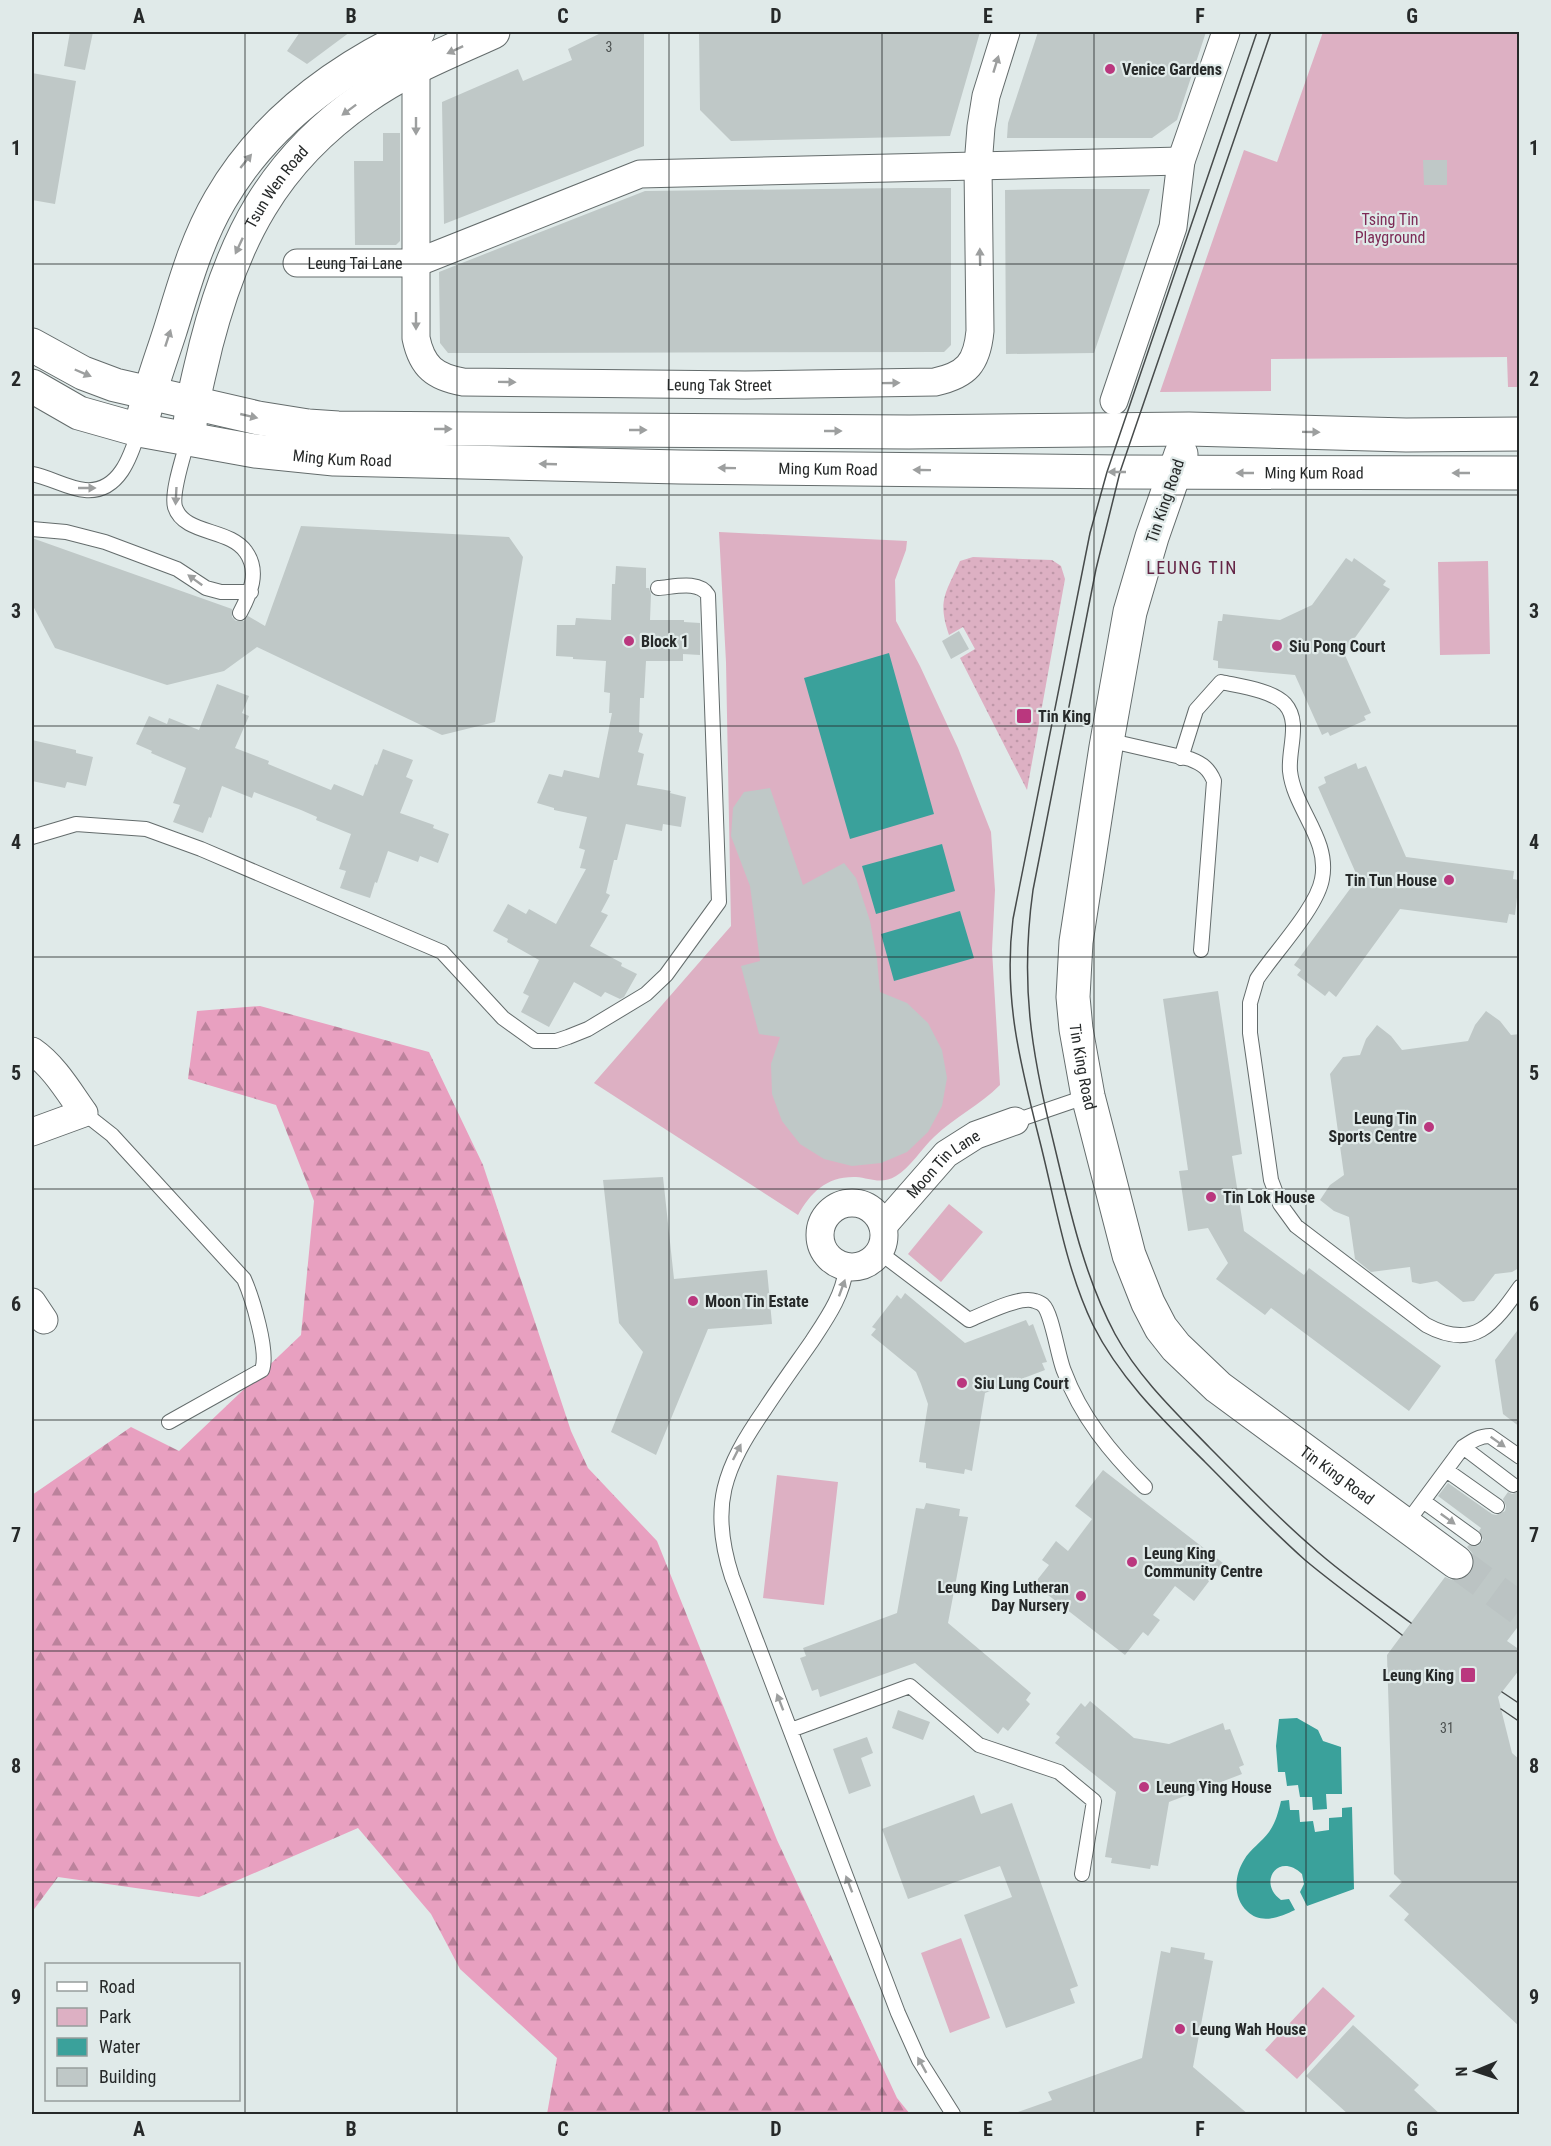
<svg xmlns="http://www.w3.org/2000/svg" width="1551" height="2146" font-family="'Roboto Condensed',sans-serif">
<defs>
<pattern id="grass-dots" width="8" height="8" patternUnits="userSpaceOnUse" patternTransform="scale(1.5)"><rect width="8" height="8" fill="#ddb0c3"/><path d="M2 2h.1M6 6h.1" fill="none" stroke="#be97a8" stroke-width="1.8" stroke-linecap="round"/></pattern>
<pattern id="forest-firs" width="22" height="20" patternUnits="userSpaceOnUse" patternTransform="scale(1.5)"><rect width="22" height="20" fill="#e8a0c0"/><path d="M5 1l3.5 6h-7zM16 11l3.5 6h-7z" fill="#bc829c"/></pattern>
</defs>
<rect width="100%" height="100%" fill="#e0eae9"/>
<path fill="url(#grass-dots)" d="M973,557L1052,560L1061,566L1065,579L1027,790L960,658L975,649L963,627L949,635C937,600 946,593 960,561Z"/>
<path fill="url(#forest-firs)" d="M260,1006L429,1052L483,1165L571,1431L588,1468L657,1541L777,1840L897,2098L910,2114H547L557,2058L460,1969L431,1914L358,1828L199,1897L58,1877L32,1912V1495L131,1427L179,1451L301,1335L314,1201L276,1105L188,1079L197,1011Z"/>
<path fill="#ddb0c3" d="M1323,32H1519V387H1508L1507,357L1271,359V391L1160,392L1244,150L1277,162Z
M719,532L907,541L906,550L895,580L896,621L920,666L958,748L991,832L995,890L992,950L1000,1085C980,1105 955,1117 934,1137C921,1149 911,1167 896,1176C881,1185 870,1178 856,1177C827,1176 811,1192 798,1215L594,1083L731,926L726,662Z
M1488,561L1490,654L1440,655L1438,562Z
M949,1204L983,1232L941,1282L908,1254Z
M777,1475L838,1482L824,1605L763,1598Z
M961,1938L990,2018L950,2033L921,1953Z
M1323,1987L1355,2016L1297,2079L1265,2050Z"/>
<path fill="#3aa19b" d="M889,653L934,814L850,839L804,678Z
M942,844L955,891L876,914L862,866Z
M960,911L974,958L894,981L881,934Z
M1297,1718L1318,1730L1323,1741L1341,1747L1342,1794H1326L1327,1809L1313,1810L1312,1797H1300L1298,1785L1287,1786L1285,1772H1278L1276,1746L1279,1719Z
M1289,1800L1290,1810H1299L1300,1822L1313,1821L1315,1832L1329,1830V1818L1342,1817V1808L1352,1807L1354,1889L1307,1906L1300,1892L1304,1884L1302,1874C1278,1851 1257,1883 1281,1900L1289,1899L1295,1910C1280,1917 1261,1925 1247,1911C1233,1898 1234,1876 1244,1860C1250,1849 1262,1842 1269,1832C1276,1822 1278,1813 1281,1801Z"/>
<path fill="#bfc8c7" d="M70,32H93L85,70L64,66Z
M300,32H350L307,64L287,51Z
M603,32H644V146L444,224L442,102L518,69L523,81L572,60L568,49Z
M699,32H980L950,136L731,141L700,110Z
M1038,32H1206L1177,120L1152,138H1007L1008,123Z
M32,73L76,81L55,204L32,200Z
M383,133H400V241L396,245H355L354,161H383Z
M1423,160H1447V185H1424Z
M902,188H951V345L944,352L448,353L440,343L439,272L645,191Z
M1060,189H1150L1094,353L1006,354L1005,190Z
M301,526L509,537L523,557L495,722L442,735L257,647L224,671L167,685L55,648L32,604V538L232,609V617L236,621H244L248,616L265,626Z
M1346,558L1352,562L1354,558L1386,581L1383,585L1390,589L1344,653L1371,713L1364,716L1366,720L1330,736L1328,732L1322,735L1295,675L1218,668V661L1213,660L1218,621H1222L1223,614L1280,620L1312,605Z
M616,566L646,568V588H649L651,594L650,620H684V622L700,623V655L683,654V661H646L644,698H640L639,732L643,734L638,752L644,754L637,785L671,791L670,793L686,797L681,827L663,824L662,831L626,824L617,860H614L606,893L610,895L601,912L608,915L590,946L622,963L621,966L637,974L624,997L620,999L605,992L601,997L574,982L549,1027L521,1012L529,996L523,993L539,960L507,942L508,939L493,931L508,904L526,914L529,909L556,924L586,869L580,868L585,850L579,848L587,817L554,810V808L537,803L549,774L562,777L564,770L599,778L612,713H609L610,693L604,692L606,661L573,659V657L556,656L557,625H575L576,618L611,620L612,584H615Z
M959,631L969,649L951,659L942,641Z
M217,684L249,696L242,713L249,716L235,748L269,761L268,764L331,790L334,784L363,796L375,764L377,765L383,749L413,760L406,777L413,780L400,813L434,825L433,828L449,834L438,863L420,856L418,862L388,851L377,883L375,882L370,898L340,888L346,871L339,869L351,834L316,820L317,817L301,810L254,792L252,798L222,786L211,818L209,817L203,833L173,822L180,805L173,803L186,768L151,753L152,751L136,744L149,716L167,724L169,718L199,730Z
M32,740L76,750V753L93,757L86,786L67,782L65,788L32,781Z
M1356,763L1358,769L1366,766L1406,857L1514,871L1513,879L1519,880L1515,915L1509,914L1507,923L1400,909L1336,997L1329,991L1325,996L1297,975L1301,970L1294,965L1358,878L1318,787L1326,783L1324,777Z
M770,788L803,885L844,863L856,878L870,921L877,959L880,992L907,1003L928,1023L942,1050L947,1078L942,1106L928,1132L907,1152L881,1163L852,1166L824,1159L800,1144L782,1121L772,1094L771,1064L780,1037L759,1034L741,966L760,961L750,886L731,836L733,808L744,792Z
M1218,991L1242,1154L1232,1156L1244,1231L1304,1275L1309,1268L1441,1366L1409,1411L1271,1308L1265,1315L1216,1279L1228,1263L1208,1228L1188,1231L1179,1171L1188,1170L1163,999Z
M1486,1011L1500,1021L1511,1035L1520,1034V1252H1517L1519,1268L1512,1272L1495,1274L1474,1301L1463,1302L1437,1281L1420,1284L1412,1282L1410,1267L1371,1272L1355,1259L1349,1217L1334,1211L1320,1200L1330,1185L1344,1175L1330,1074L1343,1057L1360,1055L1366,1039L1377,1025L1391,1036L1402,1050L1468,1041L1475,1025Z
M663,1177L674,1279L767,1270L772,1324L708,1329L656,1455L611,1432L643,1352L619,1323L603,1180Z
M905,1293L965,1343L1026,1320L1029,1326L1033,1324L1047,1362L1042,1363L1045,1370L985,1393L972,1471L965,1469L964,1474L926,1468V1463L919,1462L928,1404L921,1384L916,1372L871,1335L876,1329L872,1327L897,1295L901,1299Z
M1520,1327V1427L1503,1414L1495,1360Z
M1103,1470L1223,1563L1194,1601L1175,1586L1153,1615L1160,1620L1148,1636L1143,1632L1125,1655L1034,1584L1049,1565L1042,1560L1056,1541L1068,1551L1092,1519L1075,1506Z
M1448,1483L1492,1514L1496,1515L1505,1511L1506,1506L1503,1499L1508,1492L1512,1494L1520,1491V1624L1507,1641L1520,1650V1669L1498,1697L1512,1753L1520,1760V2027L1404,1920L1409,1914L1389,1896L1402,1882L1394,1874L1387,1655L1445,1577L1455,1581L1464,1579L1471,1574L1475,1563L1473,1554L1467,1547L1469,1545L1478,1546L1483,1540L1479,1531L1481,1528L1438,1496Z
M926,1503L960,1509L959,1516L968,1517L948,1623L1031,1693L1026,1700L1030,1704L1008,1731L1003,1727L998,1734L915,1663L820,1697L818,1689L812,1691L800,1658L806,1656L803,1648L897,1613L916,1508L924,1509Z
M1090,1701L1134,1738L1169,1744L1223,1723L1225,1730L1230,1729L1244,1765L1239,1767L1242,1774L1169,1802L1158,1866L1151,1865L1150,1869L1111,1863L1112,1858L1105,1857L1116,1792L1055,1743L1060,1737L1056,1734L1081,1703L1085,1707Z
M898,1710L930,1722L923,1740L892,1728Z
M867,1737L873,1753L861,1758L871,1786L849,1794L833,1749Z
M974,1795L981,1814L1012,1803L1078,1986L1070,1989L1075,2003L1006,2028L964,1915L1012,1897L1000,1866L908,1899L882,1829Z
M1171,1947L1205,1953L1204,1959L1213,1961L1193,2067L1249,2115H1018V2112L1052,2100L1048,2092L1142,2058L1161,1951L1170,1953Z
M1353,2025L1419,2085L1414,2090L1441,2115H1349L1306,2076Z"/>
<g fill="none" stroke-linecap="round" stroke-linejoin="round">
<path stroke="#bbc3c3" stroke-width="33" stroke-dasharray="33 16" stroke-linecap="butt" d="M1456,1562L1520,1609"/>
<g stroke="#646c6c" stroke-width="16">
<path id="lane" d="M188,439C184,455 171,492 175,507C184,535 230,528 246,552C260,572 250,594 240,613
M32,474C49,477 69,489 85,490C119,493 131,456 139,430
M32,529L66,532L105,542L177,569L206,588L221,592H251
M1107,740L1190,759C1203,764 1209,769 1214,781L1201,950
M1181,758L1196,710L1221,682C1239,686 1272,690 1285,704C1301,722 1288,749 1290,771C1294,809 1330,839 1322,879C1317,908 1274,953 1257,979L1250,1003V1033L1271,1180L1280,1204L1296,1226L1426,1325C1474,1351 1494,1324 1520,1287
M32,837L76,824L146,829L201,849L442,952L503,1018L535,1041H556L568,1037L588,1029L646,994L666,975L719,902L708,595C699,580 674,587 658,588
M84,1113L112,1135L244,1279C252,1297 269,1352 262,1370L169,1422
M1015,1121L1088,1096
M879,1252L969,1320C984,1314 1020,1295 1035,1301C1038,1302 1041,1303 1043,1305C1052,1313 1058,1357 1064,1371C1081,1417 1111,1453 1145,1487
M846,1267C844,1294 827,1318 812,1341C796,1364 780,1386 765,1409C724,1468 709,1506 732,1577L898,2013L919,2060L953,2114
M1463,1447L1513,1485
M1446,1470L1497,1506
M1423,1501L1474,1538
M1406,1524L1463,1447C1472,1441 1479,1436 1490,1436L1520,1457
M791,1730L910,1686L979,1745L1059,1772L1094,1801L1082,1874"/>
</g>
<g stroke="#646c6c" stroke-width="29">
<g id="street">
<path id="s1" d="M416,68V338C422,367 435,377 463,382L745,385L935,382C967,375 977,363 980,331L978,166L981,127L986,96L1006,32"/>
<path id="s2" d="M297,263H416L640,174L1181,161"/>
<path d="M1114,401L1173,227L1181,161L1226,32"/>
<path d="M32,1051C54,1066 69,1092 84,1113L32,1132"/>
<circle cx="852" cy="1235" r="32"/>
<path id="s3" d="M883,1226L946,1154L976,1135L1015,1121"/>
<path d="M32,1302L44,1320"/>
</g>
</g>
<g stroke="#646c6c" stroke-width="35">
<g id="secondary">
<path d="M32,345L83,373L115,385L258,418L308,426L338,428L909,432L1189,429L1406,435L1520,434"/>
<path id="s4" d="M32,386L79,413L139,430L255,451L334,459L680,467L1120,472L1520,473"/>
<path d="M144,414C151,386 161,359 170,331C184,286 196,241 220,200C265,122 338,69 418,32"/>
<path id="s5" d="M190,425C192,398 200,372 206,345C233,240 272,162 364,98C403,70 449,52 493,32"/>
<path id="s6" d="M1181,454L1152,537L1130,612L1106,747L1076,942L1073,997L1076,1029L1088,1096L1129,1255L1148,1303L1161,1328L1176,1347L1218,1387L1456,1562"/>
</g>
</g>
<use href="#lane" stroke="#fff" stroke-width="14"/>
<use href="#street" stroke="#fff" stroke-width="27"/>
<use href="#secondary" stroke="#fff" stroke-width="33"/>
<path stroke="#474b4b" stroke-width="1.5" d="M1257,32L1107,472L1090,533L1013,919C1003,996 1020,1063 1039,1138C1055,1200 1065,1267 1093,1325C1120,1379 1163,1420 1205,1462C1238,1495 1270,1529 1305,1560C1336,1586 1370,1610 1402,1635
M1271,32L1120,472L1096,569L1033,890C1020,983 1031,1051 1053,1140C1069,1206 1083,1274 1115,1334C1139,1378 1175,1412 1210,1448C1243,1481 1275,1515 1311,1546C1342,1574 1377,1598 1411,1623
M1502,1692L1520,1704
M1501,1709L1520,1722"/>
</g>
<defs><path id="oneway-solid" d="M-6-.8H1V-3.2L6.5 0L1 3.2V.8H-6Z" transform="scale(1.5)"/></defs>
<g fill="#9d9f9f">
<use href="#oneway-solid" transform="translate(455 50) rotate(155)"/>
<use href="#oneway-solid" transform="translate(996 64) rotate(-73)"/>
<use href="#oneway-solid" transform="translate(349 110) rotate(143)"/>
<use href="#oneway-solid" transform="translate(416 126) rotate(90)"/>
<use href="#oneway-solid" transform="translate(246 161) rotate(-51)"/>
<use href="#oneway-solid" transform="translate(239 246) rotate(115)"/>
<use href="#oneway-solid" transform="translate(980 257) rotate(-91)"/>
<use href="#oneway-solid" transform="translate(416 321) rotate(90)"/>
<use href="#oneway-solid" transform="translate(168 338) rotate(-72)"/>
<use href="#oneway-solid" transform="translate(83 373) rotate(23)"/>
<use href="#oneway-solid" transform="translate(507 382) rotate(1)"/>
<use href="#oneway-solid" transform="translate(891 383) rotate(-1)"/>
<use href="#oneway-solid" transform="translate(249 416) rotate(13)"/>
<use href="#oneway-solid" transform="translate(443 429)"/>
<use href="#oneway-solid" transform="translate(638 430)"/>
<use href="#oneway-solid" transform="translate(833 431)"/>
<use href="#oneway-solid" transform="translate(1311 432) rotate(1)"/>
<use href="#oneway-solid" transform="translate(548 464) rotate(-178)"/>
<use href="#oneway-solid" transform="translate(727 468) rotate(-179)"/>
<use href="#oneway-solid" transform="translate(922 470) rotate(-179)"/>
<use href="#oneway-solid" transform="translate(1117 472) rotate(-180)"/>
<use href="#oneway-solid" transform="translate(1245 473) rotate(-180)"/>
<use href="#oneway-solid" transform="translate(1461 473) rotate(-180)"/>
<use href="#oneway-solid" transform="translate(87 488)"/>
<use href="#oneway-solid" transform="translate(176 496) rotate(93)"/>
<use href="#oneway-solid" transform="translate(195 580) rotate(-144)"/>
<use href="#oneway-solid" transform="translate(842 1288) rotate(-70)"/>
<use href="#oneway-solid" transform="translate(1498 1442) rotate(35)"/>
<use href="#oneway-solid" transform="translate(737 1452) rotate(-63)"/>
<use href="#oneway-solid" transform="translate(1448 1519) rotate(36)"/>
<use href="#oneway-solid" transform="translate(780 1702) rotate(-111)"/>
<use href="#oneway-solid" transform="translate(849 1884) rotate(-111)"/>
<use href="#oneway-solid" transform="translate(922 2065) rotate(-119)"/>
</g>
<path fill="none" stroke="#262929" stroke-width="1.5" stroke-opacity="0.55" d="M245,32V2114M457,32V2114M669,32V2114M882,32V2114M1094,32V2114M1306,32V2114M32,264H1520M32,495H1520M32,726H1520M32,957H1520M32,1189H1520M32,1420H1520M32,1651H1520M32,1882H1520"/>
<g fill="#ba377e" stroke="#e0eae9" stroke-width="2">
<circle cx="1110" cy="69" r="6"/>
<circle cx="629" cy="641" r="6"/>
<circle cx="1277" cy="646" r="6"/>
<rect x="1016" y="708" width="16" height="16" rx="3"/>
<circle cx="1449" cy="880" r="6"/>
<circle cx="1429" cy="1127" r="6"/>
<circle cx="1211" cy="1197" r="6"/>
<circle cx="693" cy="1301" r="6"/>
<circle cx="962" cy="1383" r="6"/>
<circle cx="1132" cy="1562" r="6"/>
<circle cx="1081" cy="1596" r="6"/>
<rect x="1460" y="1667" width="16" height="16" rx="3"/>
<circle cx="1144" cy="1787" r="6"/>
<circle cx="1180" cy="2029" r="6"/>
</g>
<g text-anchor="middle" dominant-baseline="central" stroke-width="4.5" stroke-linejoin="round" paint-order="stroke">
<g font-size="14" fill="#4c5150">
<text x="609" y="47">3</text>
<text x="1447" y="1728">31</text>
</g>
<g font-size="16" font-weight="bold" fill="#262929" stroke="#e0eae9" text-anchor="start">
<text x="1122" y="69">Venice Gardens</text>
<text x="641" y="641">Block 1</text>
<text x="1289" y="646">Siu Pong Court</text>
<text x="1038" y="716">Tin King</text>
<text x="1437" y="880" text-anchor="end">Tin Tun House</text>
<text x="1417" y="1118" text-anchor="end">Leung Tin<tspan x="1417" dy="18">Sports Centre</tspan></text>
<text x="1223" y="1197">Tin Lok House</text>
<text x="705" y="1301">Moon Tin Estate</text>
<text x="974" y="1383">Siu Lung Court</text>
<text x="1144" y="1553">Leung King<tspan x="1144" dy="18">Community Centre</tspan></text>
<text x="1069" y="1587" text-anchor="end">Leung King Lutheran<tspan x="1069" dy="18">Day Nursery</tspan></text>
<text x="1454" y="1675" text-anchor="end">Leung King</text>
<text x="1156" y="1787">Leung Ying House</text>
<text x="1192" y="2029">Leung Wah House</text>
</g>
<g font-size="16" fill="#262929" stroke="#e0eae9">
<text stroke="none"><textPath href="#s5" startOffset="256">Tsun Wen Road</textPath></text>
<text stroke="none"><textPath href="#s2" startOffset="58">Leung Tai Lane</textPath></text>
<text stroke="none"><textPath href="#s1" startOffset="596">Leung Tak Street</textPath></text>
<text stroke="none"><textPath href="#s4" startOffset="322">Ming Kum Road</textPath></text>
<text stroke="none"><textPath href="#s4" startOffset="808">Ming Kum Road</textPath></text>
<text stroke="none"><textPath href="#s4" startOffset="1294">Ming Kum Road</textPath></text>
<text transform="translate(1165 501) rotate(-71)">Tin King Road</text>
<text stroke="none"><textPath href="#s6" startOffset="626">Tin King Road</textPath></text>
<text stroke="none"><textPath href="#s3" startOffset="87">Moon Tin Lane</textPath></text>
<text stroke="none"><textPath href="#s6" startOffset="1130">Tin King Road</textPath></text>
</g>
<g font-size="16" fill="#7d2b56" stroke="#e0eae9">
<text x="1390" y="219">Tsing Tin<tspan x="1390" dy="18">Playground</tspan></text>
</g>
<g font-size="18" letter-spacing="1.5" fill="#652546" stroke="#e0eae9">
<text x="1192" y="567">LEUNG TIN</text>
</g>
</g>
<rect width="1551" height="2146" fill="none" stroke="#e0eae9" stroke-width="66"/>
<rect x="45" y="1963" width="195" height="138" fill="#e0eae9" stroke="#969d9c" stroke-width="1.5"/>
<rect x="57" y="1982" width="30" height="9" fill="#ffffff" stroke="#969d9c" stroke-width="1.5"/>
<text x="99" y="1993" font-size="18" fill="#262929">Road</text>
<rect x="57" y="2008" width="30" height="18" fill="#ddb0c3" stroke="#969d9c" stroke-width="1.5"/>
<text x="99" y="2023" font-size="18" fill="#262929">Park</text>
<rect x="57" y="2038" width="30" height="18" fill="#3aa19b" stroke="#969d9c" stroke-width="1.5"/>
<text x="99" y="2053" font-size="18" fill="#262929">Water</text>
<rect x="57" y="2068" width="30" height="18" fill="#bfc8c7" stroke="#969d9c" stroke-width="1.5"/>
<text x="99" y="2083" font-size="18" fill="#262929">Building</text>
<g transform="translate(1476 2071) rotate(268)" stroke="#e0eae9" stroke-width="4.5" paint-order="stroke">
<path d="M0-4.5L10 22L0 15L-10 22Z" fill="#262929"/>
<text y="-9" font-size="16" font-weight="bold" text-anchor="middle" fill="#262929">N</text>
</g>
<rect x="33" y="33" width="1485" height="2080" fill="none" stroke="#262929" stroke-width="2"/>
<g font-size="20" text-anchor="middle" font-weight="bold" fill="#262929">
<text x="139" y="23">A</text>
<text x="351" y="23">B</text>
<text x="563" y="23">C</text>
<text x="776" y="23">D</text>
<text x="988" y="23">E</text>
<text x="1200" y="23">F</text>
<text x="1412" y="23">G</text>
<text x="16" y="155">1</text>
<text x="1534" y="155">1</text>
<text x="16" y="386">2</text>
<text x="1534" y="386">2</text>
<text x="16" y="618">3</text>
<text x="1534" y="618">3</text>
<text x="16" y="849">4</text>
<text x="1534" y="849">4</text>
<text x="16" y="1080">5</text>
<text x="1534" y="1080">5</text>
<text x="16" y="1311">6</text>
<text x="1534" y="1311">6</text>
<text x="16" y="1542">7</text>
<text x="1534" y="1542">7</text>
<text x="16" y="1773">8</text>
<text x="1534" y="1773">8</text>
<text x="16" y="2004">9</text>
<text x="1534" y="2004">9</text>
<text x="139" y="2136">A</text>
<text x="351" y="2136">B</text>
<text x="563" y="2136">C</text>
<text x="776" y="2136">D</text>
<text x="988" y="2136">E</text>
<text x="1200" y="2136">F</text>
<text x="1412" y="2136">G</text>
</g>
</svg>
